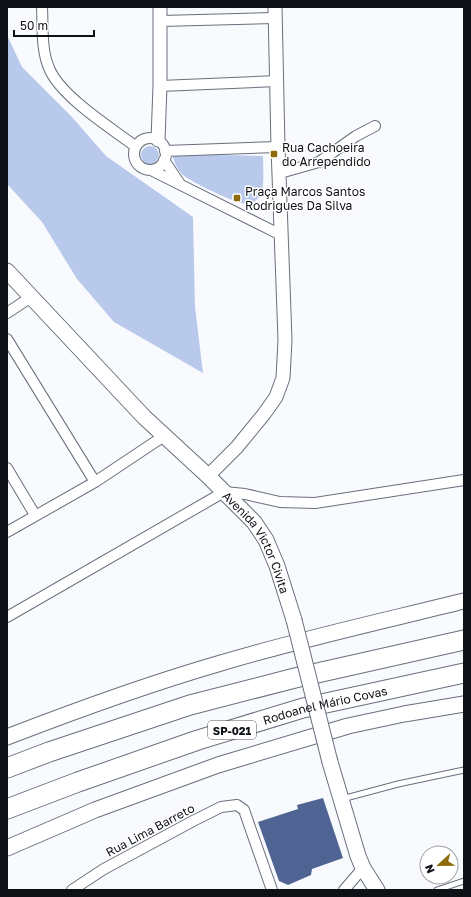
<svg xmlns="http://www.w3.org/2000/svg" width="471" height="897" font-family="'Golos Text',sans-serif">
<rect width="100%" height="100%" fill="#f8fafd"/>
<path fill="#b9c9eb" d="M7,35L22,67L72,117L106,156L193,217L195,307L203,373L114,322L77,279L42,222L7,184Z
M141 155a9 9 0 1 1 18 0a9 9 0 1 1-18 0Z
M172,154L263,156C263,166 265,188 260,196C257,200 253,203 247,204C239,205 191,182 183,175C177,169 174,162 172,154Z"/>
<path fill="#4f6493" d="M323,798L343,858L312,869L311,875L288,885L279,881L258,822L298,809L297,805Z"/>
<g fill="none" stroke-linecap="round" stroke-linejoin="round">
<g stroke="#686f7d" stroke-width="7">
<path id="service" d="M342,799L398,784L464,770
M437,890L464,881"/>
</g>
<g stroke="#686f7d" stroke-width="12">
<path id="minor" d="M42,7C43,27 41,49 49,68C60,96 111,128 135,146
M161,21L275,18
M160,86L277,81
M134 154a16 16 0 1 1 32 0a16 16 0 1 1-32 0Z
M165,151L278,147
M164,160L180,184
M151,170L281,235
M280,173L319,162L356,136L375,126
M7,313L31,297
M7,339L95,482
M7,468L35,515
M7,532L95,482L164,436
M7,617L224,492L245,494L280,502L315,503L464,480
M72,890L104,869L193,821L221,807L237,805L244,810L272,890
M344,890L363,868"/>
</g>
<g stroke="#686f7d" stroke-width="15">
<path id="tertiary" d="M158,140L160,86V7
M208,476L237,447L264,414L276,397L283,378L285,340L278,147L275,7"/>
</g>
<g stroke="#686f7d" stroke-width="17">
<g id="secondary">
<path id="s1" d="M7,271L144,417L208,476L254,522L266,540L277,566L294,620"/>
<path d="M7,737C77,710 148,684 221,663C301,639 383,621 464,601"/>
<path d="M330,762L358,856L363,868L377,890"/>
<path d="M7,848L95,810L218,765L348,726L404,714L464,704"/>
</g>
</g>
<g stroke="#686f7d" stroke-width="21">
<g id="motorway">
<path d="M7,768L49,752L190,705L295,678L464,640"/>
<path id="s2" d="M7,809L78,782L198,740L303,708L464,673"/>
</g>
</g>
<use href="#service" stroke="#fff" stroke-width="5"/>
<use href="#minor" stroke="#fff" stroke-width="10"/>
<use href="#tertiary" stroke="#fff" stroke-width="13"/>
<use href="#secondary" stroke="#fff" stroke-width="15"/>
<use href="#motorway" stroke="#fff" stroke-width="19"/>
<g stroke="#686f7d" stroke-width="17" stroke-linecap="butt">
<path id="secondary-bridge" d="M294,620L330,762"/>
</g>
<use href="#secondary-bridge" stroke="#fff" stroke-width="15"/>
</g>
<g fill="#8d6b0d" stroke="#fff" stroke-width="1.5">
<rect x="270" y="150" width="8" height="8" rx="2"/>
<rect x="233" y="194" width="8" height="8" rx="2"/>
</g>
<g text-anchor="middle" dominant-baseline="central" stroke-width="3" stroke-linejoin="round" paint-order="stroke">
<rect fill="#fff" stroke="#56585c" stroke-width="1" x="208" y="721" width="48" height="18" rx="3"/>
<g font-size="11" font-weight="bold" fill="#0e1116">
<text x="232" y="730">SP-021</text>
</g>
<g font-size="12" fill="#0e1116" stroke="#fff" text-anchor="start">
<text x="282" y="147">Rua Cachoeira<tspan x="282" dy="14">do Arrependido</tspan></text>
<text x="245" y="191">Praça Marcos Santos<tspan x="245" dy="14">Rodrigues Da Silva</tspan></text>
</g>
<g font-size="12" fill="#0e1116" stroke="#fff">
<text stroke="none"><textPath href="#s1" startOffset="371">Avenida Victor Civita</textPath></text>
<text stroke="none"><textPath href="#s2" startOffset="335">Rodoanel Mário Covas</textPath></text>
<text transform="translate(150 830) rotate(-28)">Rua Lima Barreto</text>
</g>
</g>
<rect width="471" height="897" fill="none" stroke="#0e1116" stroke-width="16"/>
<g transform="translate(439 865) rotate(248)"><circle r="19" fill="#ffffff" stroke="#9fa0a2"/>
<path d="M0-3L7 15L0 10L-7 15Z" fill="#8d6b0d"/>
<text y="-6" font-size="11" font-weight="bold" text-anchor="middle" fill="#0e1116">N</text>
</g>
<path d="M14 30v6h80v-6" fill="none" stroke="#0e1116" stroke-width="2"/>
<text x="20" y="30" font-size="12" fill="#0e1116" stroke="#ffffff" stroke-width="3" paint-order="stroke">50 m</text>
</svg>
